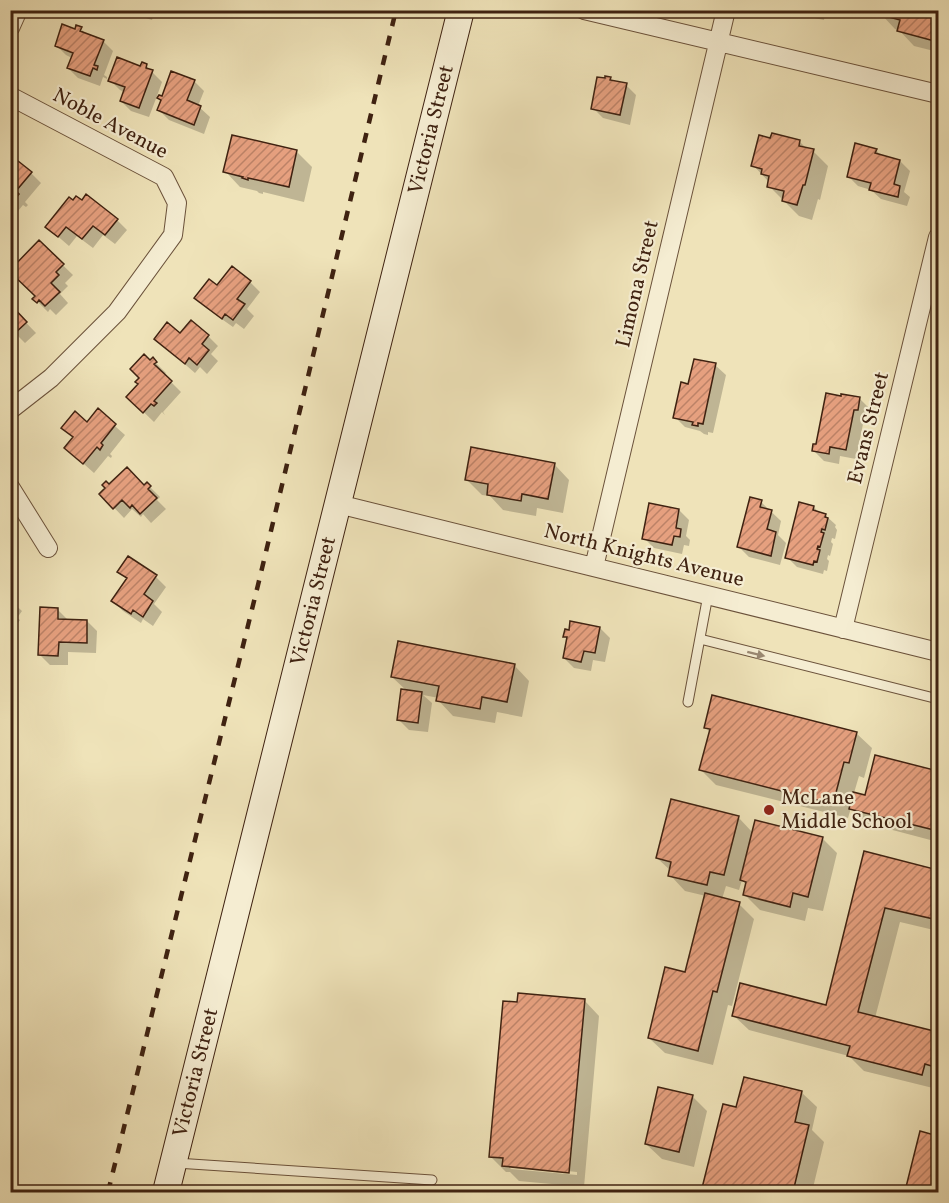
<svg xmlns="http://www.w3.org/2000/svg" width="949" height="1203" font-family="Vollkorn,serif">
<defs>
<pattern id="building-hatch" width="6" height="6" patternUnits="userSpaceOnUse" patternTransform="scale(1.5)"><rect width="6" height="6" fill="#e6a07f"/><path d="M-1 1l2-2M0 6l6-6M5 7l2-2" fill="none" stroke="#bc8267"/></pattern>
</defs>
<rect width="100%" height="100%" fill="#efe3b9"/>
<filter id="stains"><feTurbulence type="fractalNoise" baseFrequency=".00333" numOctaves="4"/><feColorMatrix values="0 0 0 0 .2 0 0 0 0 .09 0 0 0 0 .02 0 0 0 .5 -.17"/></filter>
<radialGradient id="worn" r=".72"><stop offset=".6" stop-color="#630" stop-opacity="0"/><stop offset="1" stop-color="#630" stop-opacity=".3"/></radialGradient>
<path fill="#0003" fill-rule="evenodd" d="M120,10H155L152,20Z
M795,10H830L829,14L825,13L824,20L799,15Z
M881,10H938V52L914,46L899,30L895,29L880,13Z
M81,29L87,35L103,41L113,51L104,75L107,77V79L103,77L100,86L78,78L68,68L72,58L66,55L56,45Z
M146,66L162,82L157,96L163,98L194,81L204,91L198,106L210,117L204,134L169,120L159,110L162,101L157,96L149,117L131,111L121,101L124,92L120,90L110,80Z
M610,78L614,82L626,85L636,95L630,125L603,118L593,108Z
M771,140L799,141L807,149L813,151L828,166L820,200L818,199L812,220L799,216L769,186L768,181L753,165Z
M876,150L882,157L900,161L910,171L904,192L910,197L907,206L881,199L871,190L858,186L848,176Z
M296,151L312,167L304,202L263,192V194L259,193L257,191L240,187L225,171Z
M10,163L31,173L41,183L25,202L28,205L26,207L23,205L18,211L10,205Z
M117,220L127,230L115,244L103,235L93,248L77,236L69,246L47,227Z
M39,242L73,275L65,283L68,286L60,294L68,303L56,315L50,309L48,312L35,299L37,296Z
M250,282L260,292L247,309L254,316L244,329L236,323L233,327L206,308L196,298L218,287Z
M10,306L36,333L25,343L18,336L10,343Z
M180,335L208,336L218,346L211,354L218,361L207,374L200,367L195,373L156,339Z
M153,360L166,373L164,375L181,392L163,412L165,415L162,412L154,422L128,397L140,384L150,362Z
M715,365L726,375L713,433L708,432V435L704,434L700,431L685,427L675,417L689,386Z
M859,398L870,409L867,420L864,419L856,459L840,456L839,464L824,461L814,451Z
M98,411L125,435L110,454L112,456L111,458L108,456L94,473L66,448L74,438L63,427L87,424Z
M554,464L569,480L563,513L537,508L536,516L503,510L490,496L482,495L466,479Z
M147,484L160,497L157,500L166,509L151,523L143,514L141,517L132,509L124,518L101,494L109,486L144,487Z
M761,502L781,521L778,535L786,543L780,565L749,557L739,547Z
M814,507L820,514L825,515L836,525L835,527L837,530L835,539L832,538L831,542L833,544L830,556L828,555L827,559L829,561L827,571L824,570L823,574L797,567L787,557Z
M679,510L689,520L686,536L690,540L689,546L684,545L682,554L654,548L644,538Z
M119,572L156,577L166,587L154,604L162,612L153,626L143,619L141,623L123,611L113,601L128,580Z
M10,600L22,611L17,618L20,620L18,623L15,621L10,627Z
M57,609L68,620L87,621L97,631L96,653L68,652V665H50L40,655Z
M600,628L610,638L605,662L593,660L591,671L574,668L564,658L568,639L565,636Z
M514,665L529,681L522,717L497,712L495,723L453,716L438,700L439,698L423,695L432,703L428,732L409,730L399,720L407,691L392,677Z
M705,727L856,733L872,748L864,778L859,776L854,793L866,796L876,757L938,773V842L866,823L851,808L848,818L716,785L701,770L710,732Z
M738,817L753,833L822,838L837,853L823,911L808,908L805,921L760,910L744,894L747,885L742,880L739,890L726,886L722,899L739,904L754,919L732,1006L728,1005L713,1065L665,1053L649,1038L686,974L706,896L685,891L670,875L671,871L657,858Z
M865,853L938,871V931L900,922L875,1018L935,1033L938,1020V1084L937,1089L864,1071L849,1056L749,1030L733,1015L827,1007Z
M584,1000L599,1016L584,1187L519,1181L510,1172H506L491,1157ZM508,1165L577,1172V1175L511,1169Z
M801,1092L817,1107L812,1130L824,1142L812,1192H703L724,1106L737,1109Z
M692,1096L707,1111L694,1167L662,1159L646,1144Z
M921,1133L938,1137V1192H913L907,1187Z"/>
<path fill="url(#building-hatch)" stroke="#3f2211" stroke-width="1.5" d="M879,10H938V42L897,31L900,20L878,14Z
M62,24L75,29L76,25L82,27L80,31L104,40L94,65L98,66L97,70L93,68L90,76L67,68L73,53L55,46Z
M117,57L140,66L142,62L147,64L146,68L153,70L139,108L120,101L125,87L108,81Z
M171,71L195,80L187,100L201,106L194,125L157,110L161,100L157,98L159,95L162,96Z
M605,76L611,77L610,80L627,83L620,115L591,109L597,77L605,78Z
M772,133L800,140L799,146L814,149L805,185H803L797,205L782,201L784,191L767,187L769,176L761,174L762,169L751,166L759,135L770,138Z
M232,135L297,150L289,187L248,178V180L242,178L243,177L223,172Z
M855,143L877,149L875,153L900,160L894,184L900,186L898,197L869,190L871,183L847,177Z
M13,157L32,172L16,191L19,194L15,199L12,196L10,198V160Z
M86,194L118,219L105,235L93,226L82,239L66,227L58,237L45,227L69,197L73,200L76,196L82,200Z
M39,240L64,264L56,272L59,275L51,283L60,292L45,306L39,300L37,303L32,299L35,296L10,272V270Z
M232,266L251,281L237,299L245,304L233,320L225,314L222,319L194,298L209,279L217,285Z
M10,304L27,322L14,334L10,331Z
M191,320L209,335L202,344L209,350L197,365L189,358L185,364L154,339L167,322L180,333Z
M144,354L150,360L153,357L157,362L154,364L172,381L154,401L157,403L154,406L151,404L143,413L126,397L138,384L135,382L139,378L130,369Z
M694,359L716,363L703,424L698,423V426L692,425L693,422L673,418L681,382L688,384Z
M826,393L841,396V394L860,397L858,410H854L846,450L830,447L829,454L812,451L813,444H816Z
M98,408L116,424L101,443L103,445L100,450L97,447L83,464L64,448L73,437L61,428L75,411L87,422Z
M471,447L555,463L548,499L522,494L521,501L487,495L488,484L465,480Z
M127,467L144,485L147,482L151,486L148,489L157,498L140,514L132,505L130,508L122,500L113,509L99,494L105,488L102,485L106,481L109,484Z
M750,497L762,500L760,507L772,510L767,529L776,532L771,556L737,547Z
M799,502L814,506L813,510L826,514L825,517L828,518L825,530L822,529L821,532L824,533L820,547L818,546L817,549L820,550L817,562L814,561L813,565L785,558Z
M649,503L679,509L676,528L681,529L680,537L674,536L672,545L642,539Z
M128,556L157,575L144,594L153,601L143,617L133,610L131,614L111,601L127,578L117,572Z
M40,607L58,608V619L87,620V643L59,642L58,656L38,655Z
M570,621L600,627L595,653L584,651L581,662L563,658L567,637H563L565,629L569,630Z
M398,641L515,664L507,702L482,697L480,709L436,701L439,686L391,677Z
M401,689L422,692L418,723L397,720Z
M712,695L857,732L849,763L844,762L833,804L699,770L710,729L704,728Z
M875,755L938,771V831L849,809L853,792L865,795Z
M671,799L739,816L724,875L710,872L707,885L668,876L671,862L656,858Z
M755,820L823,837L808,897L793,893L790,907L743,895L746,882L740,880Z
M864,851L938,870V920L885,908L858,1012L934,1031L938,1014V1068L925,1064L922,1075L847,1056L850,1046L732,1016L740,983L826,1005Z
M705,893L740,902L717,992L713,991L698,1051L648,1038L665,967L685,972Z
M518,993L585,999L569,1173L502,1166L503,1158L489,1157L503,1001L517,1002Z
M744,1077L802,1091L795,1122L809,1125L793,1192H701L723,1104L736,1107Z
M658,1087L693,1095L679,1152L645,1144Z
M920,1131L938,1136V1192H915L916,1190L906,1187Z"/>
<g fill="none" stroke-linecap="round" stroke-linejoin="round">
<g stroke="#6b523b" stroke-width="11">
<path id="lane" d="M700,639L938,699
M688,702L708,595
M176,1163L432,1180"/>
</g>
<g stroke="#6b523b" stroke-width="20">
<path id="street" d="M584,10L938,94
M10,28L18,10
M10,96L164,177L177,203L173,235L117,312L51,378L10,410
M10,487L48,548
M338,504L938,652
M594,567L726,10
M843,629L938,237"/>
</g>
<g stroke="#3f2211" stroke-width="28">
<g id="secondary">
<path id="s1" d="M166,1192L461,10"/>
</g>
</g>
<use href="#lane" stroke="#f5edd2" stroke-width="9"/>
<use href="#street" stroke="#f5edd2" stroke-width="18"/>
<use href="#secondary" stroke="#f5edd2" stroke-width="26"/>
<path stroke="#3f2211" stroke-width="4.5" stroke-dasharray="10 10" stroke-linecap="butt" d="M108,1192L258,585L396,10"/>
</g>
<defs><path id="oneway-solid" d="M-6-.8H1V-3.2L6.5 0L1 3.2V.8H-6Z" transform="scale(1.5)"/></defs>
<use fill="#9a8872" href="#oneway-solid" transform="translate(756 654) rotate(14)"/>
<circle fill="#8f2418" stroke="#f5edd2" stroke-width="2" cx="769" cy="810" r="6"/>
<g text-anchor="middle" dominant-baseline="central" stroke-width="4.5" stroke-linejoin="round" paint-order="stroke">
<g font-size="21" fill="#3f2211" stroke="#f5edd2">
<text transform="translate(110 124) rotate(28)">Noble Avenue</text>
<text stroke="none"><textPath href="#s1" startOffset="1095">Victoria Street</textPath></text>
<text transform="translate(638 284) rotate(-77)">Limona Street</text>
<text transform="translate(869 428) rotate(-76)">Evans Street</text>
<text transform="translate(644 556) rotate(14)">North Knights Avenue</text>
<text stroke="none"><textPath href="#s1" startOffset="609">Victoria Street</textPath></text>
<text stroke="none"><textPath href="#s1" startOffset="123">Victoria Street</textPath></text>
</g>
<g font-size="21" fill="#3f2211" stroke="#f5edd2" text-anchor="start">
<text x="781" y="798">McLane<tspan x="781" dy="24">Middle School</tspan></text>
</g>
</g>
<rect width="949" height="1203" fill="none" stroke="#efe3b9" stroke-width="36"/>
<rect x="12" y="12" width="925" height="1179" fill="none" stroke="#3f2211" stroke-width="3"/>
<rect x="18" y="18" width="913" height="1167" fill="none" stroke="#3f2211" stroke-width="1.5"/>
<rect width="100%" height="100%" filter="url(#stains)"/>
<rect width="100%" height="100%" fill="url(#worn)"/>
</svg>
